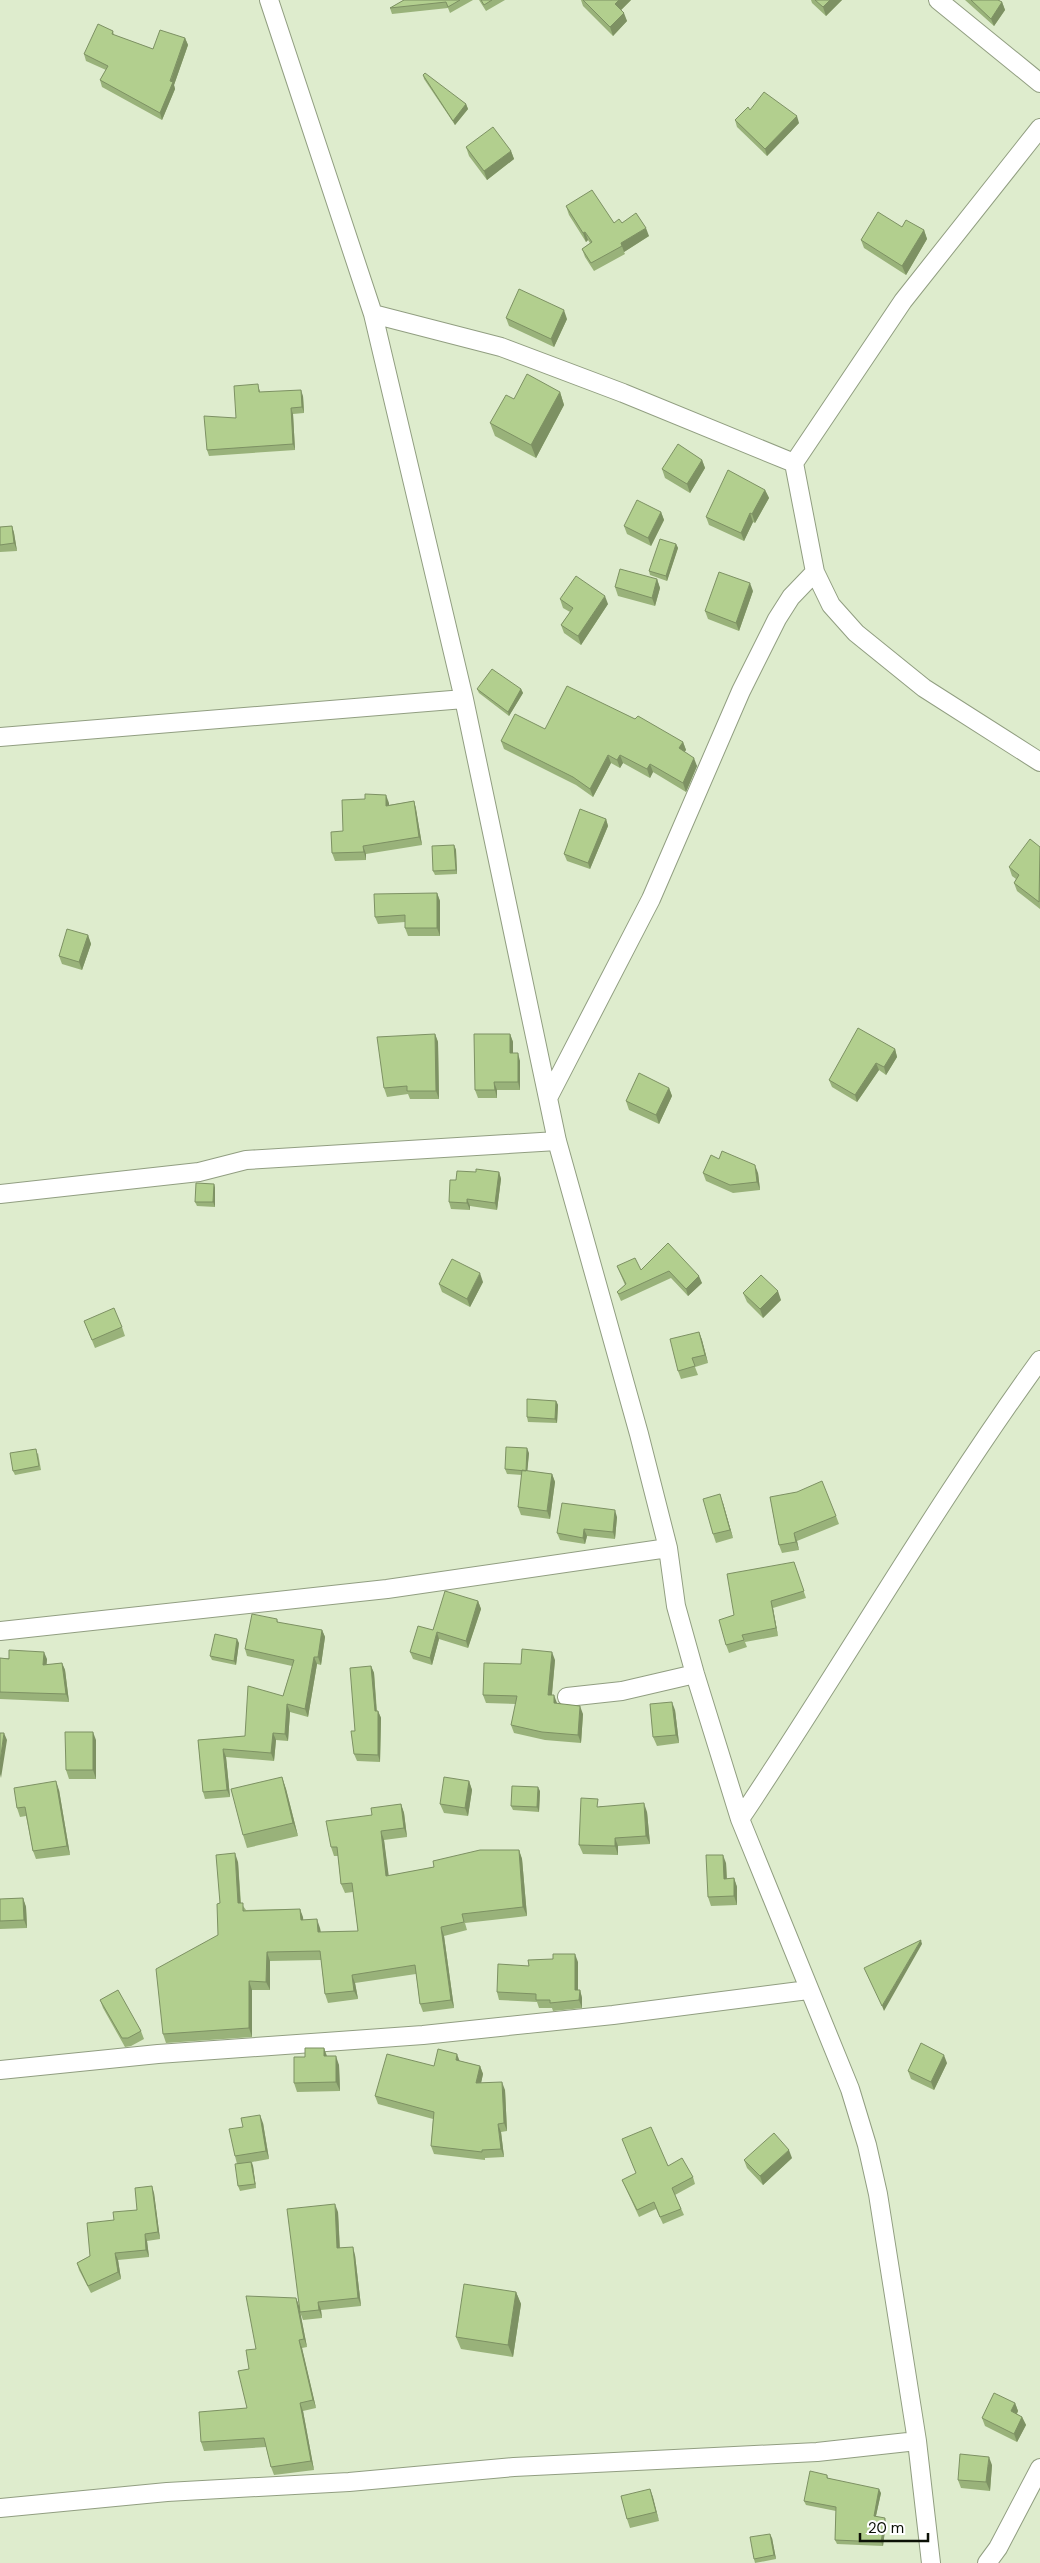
<svg xmlns="http://www.w3.org/2000/svg" width="1040" height="2563" font-family="'DM Sans',sans-serif">
<rect width="100%" height="100%" fill="#deeccd"/>
<g fill="none" stroke-linecap="round" stroke-linejoin="round">
<g stroke="#919e81" stroke-width="20">
<path id="street" d="M269,0L373,314L464,699L557,1141L639,1434L668,1548L676,1606L695,1674L740,1819L850,2089L867,2145L878,2194L917,2441L931,2563
M938,0L1040,83
M1040,128L903,301L794,463L815,572L831,605L856,633L924,688L1040,762
M373,314L501,347L623,393L794,463
M0,737L464,699
M548,1098L651,899L741,691L777,619L791,597L815,572
M0,1194L199,1172L246,1160L557,1141
M0,1631L387,1589L668,1548
M567,1697L622,1691L695,1674
M740,1819C842,1667 933,1508 1040,1360
M0,2070L158,2054L423,2035L613,2015L808,1990
M0,2508L167,2492L349,2482L514,2467L817,2452L917,2441
M987,2563L998,2548L1040,2468"/>
</g>
<use href="#street" stroke="#fff" stroke-width="18"/>
</g>
<path fill="#99b27a" d="M404,0H473L450,13L448,8L392,14L390,8Z
M479,0H505L486,11Z
M581,0H631L621,10L627,21L613,36L583,6Z
M811,0H842L826,16L812,3Z
M965,0H998L1002,2L1005,10L994,26Z
M113,31L114,35L153,49L185,38L188,45L174,85L175,89L162,120L102,87L100,80L106,70L86,61L84,54Z
M423,75L466,104L468,109L455,125L424,79Z
M750,110L799,123L767,156L737,127L735,120Z
M466,147L511,151L514,159L487,180L469,156Z
M566,206L614,223H622L649,236L624,252L625,254L594,271L585,257L582,249L590,243L588,240L586,242L569,215Z
M902,227L924,230L927,239L906,275L864,248L861,240Z
M506,318L567,319L554,347L509,326Z
M260,389V392L303,396L304,413L293,414L295,450L209,456L207,450L236,418Z
M560,392L564,405L536,458L495,436L490,423Z
M702,460L705,468L690,493L665,478L662,469Z
M765,490L769,498L755,523L753,522L744,541L709,525L706,517Z
M661,512L664,520L651,546L627,534L624,526Z
M12,526L14,533L17,551L0,552V527Z
M676,544L678,548L667,581L650,575L649,571Z
M657,579L660,588L655,606L618,596L615,587Z
M753,591L739,631L708,619L705,611Z
M560,599L608,604L581,645L564,633L561,625L570,612L563,608Z
M477,689H521L523,693L509,716L479,693Z
M635,719L683,742L686,750L684,752L697,766L686,792L653,772L650,778L623,763L620,768L611,763L593,797L576,785L504,749L501,741L545,729Z
M414,801L416,809L422,845L366,854V860L335,861L332,853L343,831L389,803V805Z
M606,819L608,826L590,869L567,861L564,854Z
M454,845L456,850L457,874L435,875L433,871Z
M1040,847V909L1017,891L1014,883L1016,879L1012,876L1009,867Z
M437,893L440,901V936H408L405,928V922L378,924L375,917Z
M88,935L91,944L82,970L62,964L59,956Z
M435,1034L438,1042L439,1099H410L408,1094L387,1097L384,1088Z
M510,1034L513,1042V1053L520,1061V1090H497V1098H478L475,1090Z
M895,1049L897,1057L886,1075L879,1070L857,1102L832,1087L829,1080Z
M669,1088L672,1096L659,1124L629,1110L626,1101Z
M719,1159L758,1173L760,1190L733,1193L706,1181L703,1173Z
M476,1172H499L501,1179L497,1210L470,1206V1210L451,1209L449,1202L456,1180Z
M214,1184L215,1188V1207L197,1206L195,1202Z
M668,1243L702,1283L688,1296L671,1278L621,1301L617,1292L625,1285L617,1266L641,1270Z
M483,1282L470,1307L442,1292L439,1284Z
M743,1293L781,1300L763,1318L747,1302Z
M84,1321L122,1327L125,1336L95,1348Z
M699,1332L702,1340L708,1363L695,1367L698,1375L681,1379L678,1371Z
M556,1401L558,1405L557,1423L528,1422L527,1417Z
M38,1453L41,1470L15,1475L13,1471Z
M529,1453L527,1471L552,1474L555,1482L550,1519L521,1515L518,1507L522,1475L507,1474L505,1469Z
M770,1497L836,1516L839,1524L797,1541L799,1550L782,1553L779,1545Z
M723,1503L733,1538L716,1543L713,1534Z
M617,1517L615,1539L587,1536L585,1544L560,1540L557,1533Z
M794,1562L806,1598L773,1608L778,1636L745,1642L747,1647L729,1653L726,1645L734,1615Z
M478,1601L481,1609L468,1648L439,1639L432,1665L413,1659L410,1652L433,1630Z
M277,1619L278,1623L322,1630L325,1637L321,1665L317,1664L308,1717L290,1712L288,1741L276,1740L274,1761L226,1757L230,1797L205,1799L203,1792L198,1740L245,1736L283,1696L292,1666L247,1656L245,1649Z
M239,1643L236,1665L212,1660L210,1656Z
M0,1658L47,1659L46,1665L62,1663L65,1670L69,1702L0,1699Z
M555,1660L552,1695L557,1704L583,1714L581,1743L545,1740L514,1733L511,1725L516,1704L486,1703L483,1695L521,1664Z
M371,1666L374,1673L377,1711H378L381,1718L380,1762L357,1761L354,1754L355,1731Z
M675,1710L679,1743L657,1746L653,1737Z
M96,1740V1779H69L66,1770Z
M282,1777L286,1789L298,1836L247,1848L243,1835Z
M469,1781L472,1790L468,1816L444,1813L440,1804Z
M59,1790L70,1855L36,1859L33,1851L26,1816L20,1817L17,1808Z
M540,1791L539,1812L513,1810L511,1806Z
M401,1804L404,1813L407,1837L384,1840L388,1876L519,1850L522,1859L527,1916L465,1923L467,1930L444,1936L454,2008L423,2012L420,2004L416,1974L355,1983L358,1999L328,2003L325,1994L321,1960L270,1961V1990H252V2037L166,2043L163,2034L218,1935L220,1903L238,1862L241,1903L246,1910L300,1909L303,1920L320,1928L321,1932L358,1931L353,1892L345,1893L341,1884L338,1856H334L331,1847L372,1815Z
M600,1806L647,1812L650,1844L618,1846V1855L583,1854L579,1845Z
M726,1863L727,1879L734,1878L737,1887V1905L711,1906L708,1897Z
M23,1898L26,1907L27,1928L0,1929V1899Z
M578,1962V1990H580L582,1998V2008L553,2011L552,2008H539L537,2002L499,2000L497,1992L529,1966Z
M100,2000L141,2031L144,2039L131,2046L125,2047L103,2008Z
M324,2048L327,2056L339,2065L340,2091L297,2092L294,2083L305,2057Z
M460,2061L480,2066L483,2074L481,2083L505,2090L507,2131L501,2132L504,2157L485,2158V2160L434,2154L431,2146L433,2119L378,2104L375,2096L434,2066Z
M947,2063L934,2090L911,2079L908,2071Z
M263,2123L269,2159L252,2162L253,2166L256,2188L240,2191L238,2186L237,2164L235,2156Z
M792,2158L763,2185L747,2168L744,2160Z
M693,2177L695,2184L675,2195L684,2215L663,2224L656,2209L639,2217L622,2180Z
M154,2193L160,2239L147,2241L149,2257L118,2260L121,2279L91,2293L79,2270L77,2263L90,2256L114,2220L137,2210Z
M338,2212L340,2248L355,2255L361,2306L321,2310L322,2318L303,2320L300,2312L307,2347L302,2348L316,2408L303,2411L314,2470L274,2475L271,2467L266,2447L204,2451L201,2442L247,2408L249,2369L256,2349L296,2298L299,2306Z
M516,2292L521,2304L513,2357L461,2349L456,2337Z
M1015,2403L1018,2411L1017,2414L1022,2417L1026,2425L1017,2442L985,2426L982,2418Z
M992,2465L990,2491L961,2488L958,2480Z
M827,2475L828,2478L881,2493L876,2516L886,2522L883,2546L837,2544L835,2540L836,2511L806,2505L804,2501Z
M650,2489L659,2521L630,2528L627,2519Z
M772,2538L776,2559L755,2563L754,2559Z"/>
<path fill="#7d9163" d="M619,0H631L618,13L615,4Z
M830,0H842L826,16L823,7Z
M1002,2L1005,10L994,26L991,19Z
M624,13L627,21L613,36L610,27Z
M185,38L188,45L174,85L175,89L162,120L160,113Z
M466,104L468,109L455,125L453,121Z
M797,116L799,123L767,156L765,149Z
M511,151L514,159L487,180L484,171Z
M646,228L649,236L624,252L621,243Z
M924,230L927,239L906,275L902,266Z
M585,232L588,240L586,242L583,233Z
M564,310L567,319L554,347L551,339Z
M301,390L303,396L304,413L302,407Z
M560,392L564,405L536,458L531,445Z
M291,408L293,414L295,450L293,444Z
M702,460L705,468L690,493L687,484Z
M765,490L769,498L755,523L752,514Z
M661,512L664,520L651,546L648,538Z
M750,513L753,522L744,541L741,533Z
M12,526L14,533L17,551L14,543Z
M676,544L678,548L667,581L666,576Z
M657,579L660,588L655,606L652,598Z
M750,583L753,591L739,631L736,623Z
M605,596L608,604L581,645L578,636Z
M521,689L523,693L509,716L508,712Z
M683,742L686,750L681,756L679,748Z
M608,755L611,763L593,797L590,789Z
M620,755L623,763L620,768L617,760Z
M694,758L697,766L686,792L683,783Z
M650,764L653,772L650,778L647,769Z
M386,795L389,803V813L386,806Z
M414,801L416,809L422,845L419,837Z
M606,819L608,826L590,869L588,863Z
M454,845L456,850L457,874L456,870Z
M363,846L366,854V860L364,852Z
M437,893L440,901V936L437,928Z
M88,935L91,944L82,970L79,962Z
M435,1034L438,1042L439,1099L436,1091Z
M510,1034L513,1042V1061L510,1053Z
M895,1049L897,1057L886,1075L884,1067Z
M518,1053L520,1061V1090L518,1082Z
M876,1063L879,1070L857,1102L855,1095Z
M494,1082L497,1090V1098L495,1090Z
M669,1088L672,1096L659,1124L656,1115Z
M755,1165L758,1173L760,1190L757,1182Z
M499,1172L501,1179L497,1210L495,1203Z
M214,1184L215,1188V1207L213,1202Z
M467,1199L470,1206V1210L467,1203Z
M480,1273L483,1282L470,1307L467,1299Z
M699,1276L702,1283L688,1296L686,1289Z
M778,1291L781,1300L763,1318L760,1309Z
M699,1332L702,1340L708,1363L705,1355Z
M556,1401L558,1405L557,1423L555,1419Z
M527,1448L529,1453L527,1475L526,1471Z
M552,1474L555,1482L550,1519L547,1511Z
M720,1494L723,1503L733,1538L730,1530Z
M615,1510L617,1517L615,1539L613,1532Z
M584,1529L587,1536L585,1544L583,1538Z
M794,1533L797,1541L799,1550L796,1542Z
M478,1601L481,1609L468,1648L466,1641Z
M771,1601L773,1608L778,1636L776,1628Z
M322,1630L325,1637L321,1665L318,1657Z
M437,1632L439,1639L432,1665L430,1658Z
M237,1639L239,1643L236,1665L234,1661Z
M44,1652L47,1659L46,1673L43,1665Z
M552,1652L555,1660L551,1703L548,1695Z
M314,1657L317,1664L308,1717L305,1709Z
M62,1663L65,1670L69,1702L66,1694Z
M371,1666L374,1673L377,1718L375,1711Z
M554,1695L557,1703H554Z
M672,1702L675,1710L679,1743L676,1735Z
M287,1704L290,1712L288,1741L285,1734Z
M580,1706L583,1714L581,1743L578,1735Z
M378,1711L381,1718L380,1762L378,1755Z
M93,1732L96,1740V1779L93,1770Z
M4,1733L7,1740L1,1778L0,1774V1762Z
M273,1733L276,1740L274,1761L271,1753Z
M223,1749L226,1757L230,1797L227,1790Z
M282,1777L286,1789L298,1836L293,1823Z
M56,1781L59,1790L70,1855L67,1846Z
M469,1781L472,1790L468,1816L465,1808Z
M538,1787L540,1791L539,1812L537,1807Z
M644,1803L647,1812L650,1844L646,1836Z
M401,1804L404,1813L407,1837L404,1828Z
M381,1831L384,1840L390,1885L386,1876Z
M615,1838L618,1846V1855L615,1846Z
M519,1850L522,1859L527,1916L523,1907Z
M235,1853L238,1862L241,1912L238,1903Z
M723,1855L726,1863L727,1887L724,1879Z
M734,1878L737,1887V1905L734,1896Z
M23,1898L26,1907L27,1928L24,1920Z
M300,1909L303,1917L304,1928L301,1920Z
M317,1919L320,1928L321,1940L318,1932Z
M441,1927L444,1936L454,2008L451,2000Z
M921,1940L922,1944L884,2011L882,2006Z
M267,1952L270,1961V1990L266,1982Z
M575,1954L578,1962V1998L575,1990Z
M352,1975L355,1983L358,1999L354,1991Z
M249,1981L252,1990V2037L249,2028Z
M580,1990L582,1998V2008L579,2000Z
M324,2048L327,2057L324,2056Z
M457,2054L460,2062L456,2060Z
M944,2055L947,2063L934,2090L931,2082Z
M336,2056L339,2065L340,2091L336,2082Z
M480,2066L483,2074L479,2092L476,2083Z
M502,2082L505,2090L507,2131L504,2123Z
M260,2115L263,2123L269,2159L266,2151Z
M498,2124L501,2132L504,2157L501,2149Z
M789,2150L792,2158L763,2185L760,2176Z
M251,2162L253,2166L256,2188L255,2184Z
M152,2186L154,2193L160,2239L158,2232Z
M335,2204L338,2212L340,2256L337,2248Z
M145,2234L147,2241L149,2257L146,2250Z
M353,2247L355,2255L361,2306L358,2298Z
M115,2253L118,2260L121,2279L118,2272Z
M516,2292L521,2304L513,2357L508,2345Z
M296,2298L299,2306L307,2347L304,2339Z
M318,2302L321,2310L322,2318L319,2310Z
M299,2340L302,2348L316,2408L313,2400Z
M300,2403L303,2411L314,2470L311,2461Z
M1015,2403L1018,2411L1014,2419L1011,2411Z
M1022,2417L1026,2425L1017,2442L1014,2434Z
M989,2457L992,2465L990,2491L986,2482Z
M650,2489L653,2497L659,2521L656,2512Z
M879,2489L881,2493L875,2520L874,2516Z
M885,2518L886,2522L883,2546L881,2542Z
M770,2534L772,2538L776,2559L774,2555Z"/>
<path fill="#b2cf8e" stroke="#7d9163" d="M404,0H460L448,7L446,2L390,8Z
M481,0H492L484,5Z
M583,0H619L615,4L624,13L610,27Z
M815,0H830L823,7Z
M971,0H998L1002,2L991,19Z
M98,24L113,31L112,34L153,49L160,30L185,38L170,81L173,82L160,113L100,80L108,66L84,54Z
M425,73L466,104L453,121L423,75Z
M764,92L797,116L765,149L735,120L748,107L750,110Z
M493,127L511,151L484,171L466,147Z
M592,190L614,223L619,219L622,223L636,213L646,228L621,243L622,246L591,263L582,249L592,242L585,232L583,233L566,206Z
M878,212L902,227L906,220L924,230L902,266L861,240Z
M519,289L564,310L551,339L506,318Z
M527,374L560,392L531,445L490,423L506,395L514,399Z
M258,384L259,392L301,390L302,407L291,408L293,444L207,450L204,416L236,418L234,386Z
M678,444L702,460L687,484L662,469Z
M728,470L765,490L752,514L750,513L741,533L706,517Z
M637,500L661,512L648,538L624,526Z
M12,526L14,543L0,545V527Z
M660,539L676,544L666,576L649,571Z
M620,569L657,579L652,598L615,587Z
M719,572L750,583L736,623L705,611Z
M576,576L605,596L578,636L561,625L573,608L560,599Z
M492,669L521,689L508,712L477,689Z
M567,686L635,719L638,716L683,742L679,748L694,758L683,783L650,764L647,769L620,755L617,760L608,755L590,789L573,777L501,741L515,714L545,729Z
M365,794L386,795V806L414,801L419,837L363,846L364,852L332,853L331,832L343,831L342,800L365,799Z
M580,809L606,819L588,863L564,854Z
M1030,839L1040,847L1039,902L1014,883L1019,875L1009,867Z
M454,845L456,870L433,871L432,846Z
M437,893V928H405V915L375,917L374,894Z
M67,929L88,935L79,962L59,956Z
M858,1028L895,1049L884,1067L876,1063L855,1095L829,1080Z
M435,1034L436,1091H407V1086L384,1088L377,1037Z
M474,1034H510V1053H518V1082H494L495,1090H475Z
M639,1073L669,1088L656,1115L626,1101Z
M722,1151L755,1165L757,1182L730,1185L703,1173L711,1155L719,1159Z
M476,1169L499,1172L495,1203L467,1199V1203L449,1202L450,1180H456L457,1171L476,1172Z
M196,1183L214,1184L213,1202H195Z
M668,1243L699,1276L686,1289L669,1271L619,1294L617,1292L626,1284L617,1266L635,1258L641,1270Z
M452,1259L480,1273L467,1299L439,1284Z
M761,1275L778,1291L760,1309L743,1293Z
M114,1308L122,1327L92,1340L84,1321Z
M699,1332L705,1355L692,1358L695,1366L678,1371L670,1339Z
M527,1399L556,1401L555,1419L527,1417Z
M506,1447L527,1448L526,1471L505,1469Z
M36,1449L39,1466L13,1471L10,1453Z
M522,1470L552,1474L547,1511L518,1507Z
M822,1481L836,1516L794,1533L796,1542L779,1545L770,1497L797,1492Z
M720,1494L730,1530L713,1534L703,1499Z
M562,1503L615,1510L613,1532L584,1529L583,1538L557,1533Z
M794,1562L804,1591L771,1601L776,1628L742,1635L744,1640L726,1645L719,1620L734,1615L727,1574Z
M445,1591L478,1601L466,1641L437,1632L430,1658L410,1652L418,1626L433,1630Z
M252,1614L277,1619V1622L322,1630L318,1657H314L305,1709L287,1704L285,1734L273,1733L271,1753L223,1749L227,1790L203,1792L198,1740L245,1736L248,1686L283,1696L294,1660L245,1649Z
M215,1634L237,1639L234,1661L210,1656Z
M522,1649L552,1652L548,1695H554V1703L580,1706L578,1735L542,1732L511,1725L517,1696L483,1695L484,1663L521,1664Z
M9,1650L44,1652L43,1665L62,1663L66,1694L0,1692V1658L9,1659Z
M371,1666L375,1711H378V1755L354,1754L351,1731H355L350,1668Z
M672,1702L676,1735L653,1737L650,1704Z
M65,1732H93V1770H66Z
M0,1733H4L0,1762Z
M282,1777L293,1823L243,1835L231,1789Z
M444,1777L469,1781L465,1808L440,1804Z
M56,1781L67,1846L33,1851L25,1807L17,1808L14,1788Z
M512,1786L538,1787L537,1807L511,1806Z
M581,1798L598,1799L597,1807L644,1803L646,1836L615,1838V1846L579,1845Z
M401,1804L404,1828L381,1831L386,1876L434,1867L433,1861L480,1850H519L523,1907L462,1914L464,1922L441,1927L451,2000L420,2004L415,1965L352,1975L354,1991L325,1994L320,1951L267,1952L266,1982L249,1981V2028L163,2034L156,1969L218,1935L217,1904L220,1903L216,1855L235,1853L238,1903H243V1911L300,1909L301,1920L317,1919L318,1932L358,1931L352,1883L341,1884L337,1847H331L326,1821L372,1815L371,1808Z
M706,1855H723L724,1879L734,1878V1896L708,1897Z
M23,1898L24,1920L0,1921V1899Z
M921,1940L882,2006L864,1968Z
M553,1954H575V1990H580L579,2000L550,2003V2000H536V1994L497,1992L498,1964L529,1966L528,1960L553,1959Z
M118,1990L141,2031L128,2038H122L100,2000Z
M921,2043L944,2055L931,2082L908,2071Z
M305,2048H324V2056H336V2082L294,2083V2057H305Z
M438,2049L457,2054L456,2060L480,2066L476,2083L502,2082L504,2123L498,2124L501,2149L482,2150V2152L431,2146L434,2112L375,2096L387,2054L434,2066Z
M260,2115L266,2151L235,2156L229,2129L243,2127L241,2118Z
M651,2127L668,2166L682,2158L693,2177L672,2188L681,2209L660,2217L654,2202L637,2210L622,2180L636,2173L622,2139Z
M774,2133L789,2150L760,2176L744,2160Z
M251,2162L255,2184L238,2186L235,2164Z
M152,2186L158,2232L145,2234L146,2250L115,2253L118,2272L88,2286L77,2263L90,2256L87,2223L114,2220L113,2212L137,2210L135,2188Z
M335,2204L337,2248L353,2247L358,2298L318,2302L319,2310L300,2312L287,2209Z
M464,2284L516,2292L508,2345L456,2337Z
M246,2296L296,2298L304,2339L299,2340L313,2400L300,2403L311,2461L271,2467L264,2438L201,2442L199,2412L247,2408L238,2371L249,2369L246,2350L256,2349Z
M994,2393L1015,2403L1011,2411L1022,2417L1014,2434L982,2418Z
M960,2454L989,2457L986,2482L958,2480Z
M810,2471L827,2475V2478L879,2489L874,2516L885,2518L881,2542L835,2540L836,2507L804,2501Z
M650,2489L656,2512L627,2519L621,2496Z
M770,2534L774,2555L754,2559L750,2537Z"/>
<path d="M860 2533v8h68v-8" fill="none" stroke="#0c1106" stroke-width="2.5"/>
<text x="868" y="2533" font-size="15" fill="#0c1106" stroke="#ffffff" stroke-width="4" paint-order="stroke">20 m</text>
</svg>
